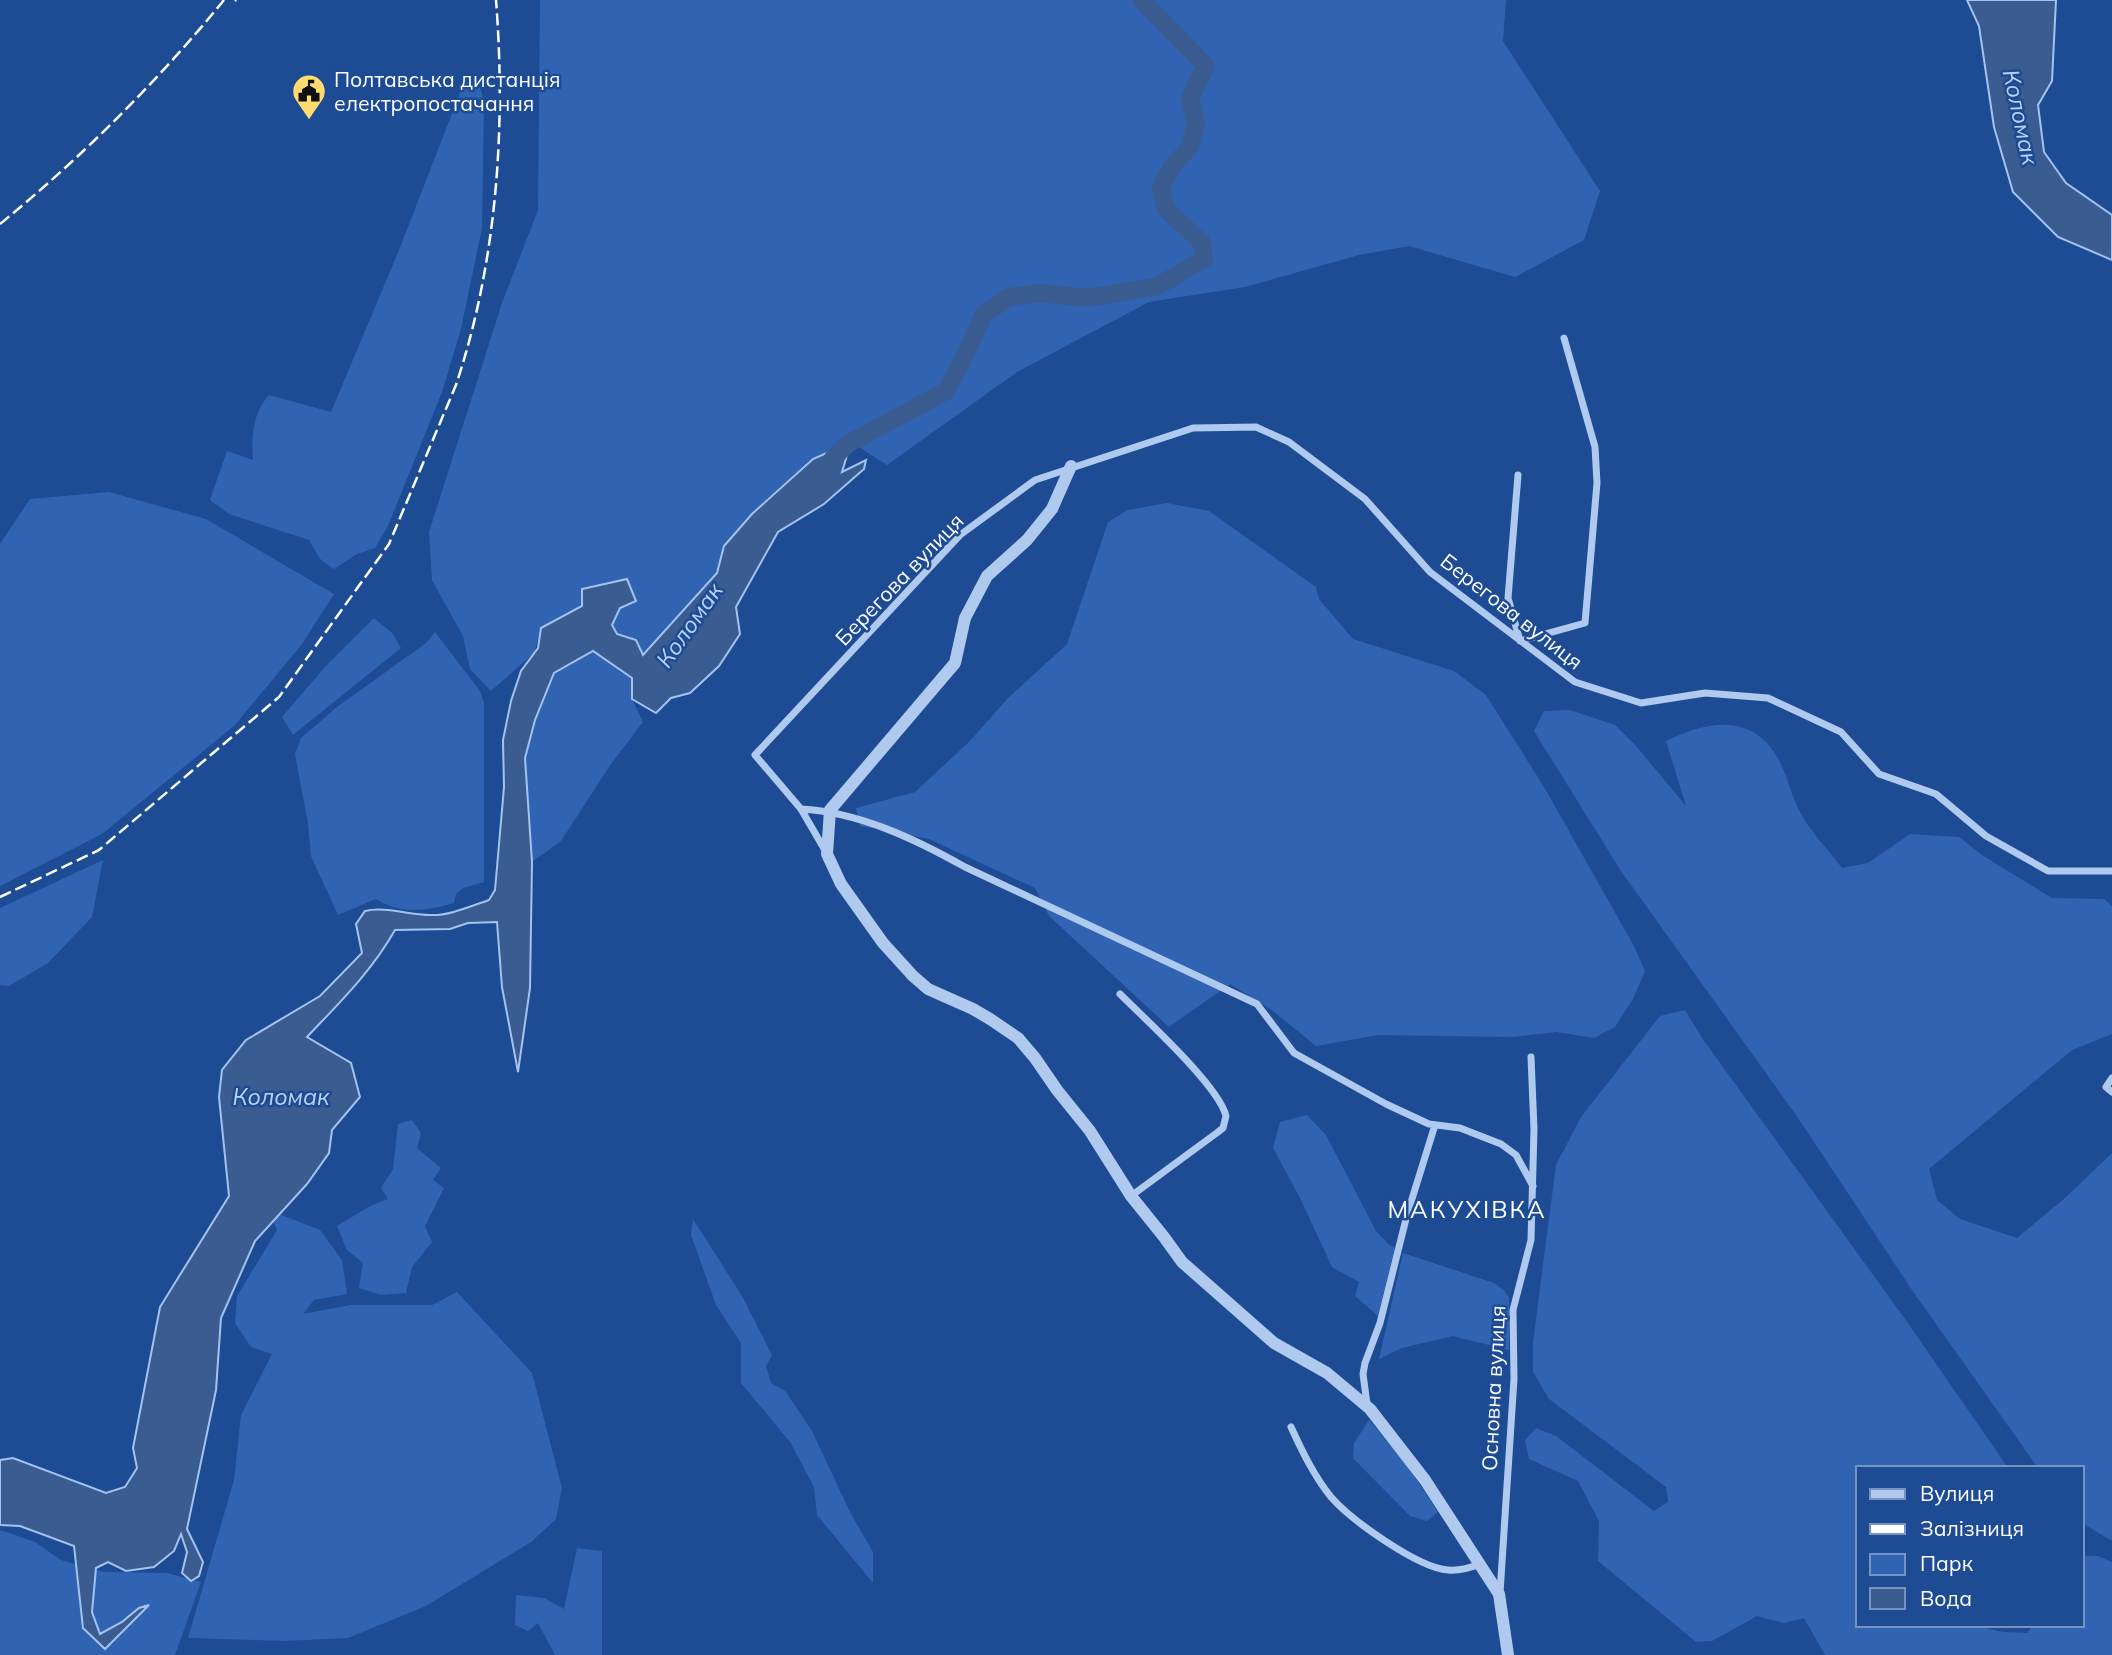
<svg xmlns="http://www.w3.org/2000/svg" width="2112" height="1655" font-family="Mulish,sans-serif">
<rect width="100%" height="100%" fill="#1d4b94"/>
<path fill="#3064b2" d="M540,0H1506L1503,41L1600,191L1584,240L1515,277L1409,246L1359,255L1245,287L1149,302L1017,372L887,465L851,442L818,456L752,514L724,546L717,573L643,655L617,634L612,625L620,608L627,579L582,589V606L541,628L534,653L491,691L470,669L463,636L432,580L429,532L502,303L538,210Z
M468,85L480,88L484,100L482,228L461,329L442,392L388,526L375,548L357,554L334,569L320,559L309,540L229,514L210,500L227,451L253,460C251,436 253,413 269,395L331,412L399,250L462,88Z
M109,492L206,519L334,594L302,644L234,726L102,834L0,886V544L30,499Z
M1167,503L1209,511L1316,587L1319,599L1353,639L1454,671L1486,695L1544,787L1634,946L1645,971L1633,999L1615,1027L1594,1038L1556,1032L1513,1037L1378,1035L1316,1046L1273,1011L1230,984L1169,1027L1049,916L1035,888L929,839L860,826L856,808L915,792L970,741L1008,698L1067,644L1108,522L1128,510Z
M374,618L392,633L401,648L293,735L282,717L324,668Z
M435,632L480,691L484,703V882L463,888L456,894L454,903C427,911 401,915 376,899L338,915L311,856L308,824L295,754L301,738L337,707L426,643Z
M593,651L632,678V699L643,722L611,764L561,841L532,862L525,758L535,720L554,673Z
M1570,710L1615,725L1637,747L1686,806L1666,741C1707,721 1753,712 1779,760C1788,778 1792,798 1802,816C1813,834 1829,851 1842,868L1868,863L1910,834L1959,837L1982,855L2052,898L2104,899L2112,906V1034L2072,1050L1929,1169L1937,1200L1960,1219L2017,1238L2065,1198L2112,1153V1541L2082,1523V1468H2038L1914,1293L1796,1115L1621,871L1534,731L1544,711Z
M103,860L92,917L48,963L9,986L0,985V908Z
M1685,1010L1702,1038L1910,1326L2006,1465V1468H1858V1625H1969L2004,1632L2027,1633L2033,1625H2082V1556H2098L2112,1562V1655H1825L1804,1618L1784,1623L1757,1616L1712,1641L1696,1642L1598,1561L1599,1521L1578,1481L1529,1459L1525,1440L1536,1428L1556,1436L1654,1511L1668,1502L1666,1487L1549,1399L1533,1372V1342L1556,1165L1581,1117L1660,1016Z
M1307,1115L1326,1135L1376,1231L1388,1244L1395,1248L1378,1316L1355,1296L1359,1282L1332,1267L1301,1200L1273,1148L1280,1122Z
M412,1120L421,1133L417,1148L441,1168L433,1180L444,1188L425,1226L432,1242L412,1267L406,1293L381,1295L359,1288L363,1263L347,1250L337,1226L370,1206L388,1199L381,1188L393,1169L398,1124Z
M279,1214L320,1230L342,1260L347,1294L314,1300L303,1314L350,1305H432L457,1292L532,1373L562,1488L556,1519L531,1542L426,1606L348,1638L285,1641L188,1638L234,1480L241,1415L272,1354L251,1347L235,1323L237,1296L277,1230L273,1221Z
M693,1219L742,1296L772,1355L766,1366L771,1383L785,1391L812,1431L850,1512L873,1552V1583L817,1515L814,1487L790,1442L741,1383V1343L716,1305L691,1235Z
M1403,1253L1494,1283L1504,1290L1509,1298V1350L1453,1336L1402,1348L1379,1359Z
M1369,1420L1405,1463L1438,1512L1427,1521L1410,1516L1353,1458L1354,1443Z
M0,1530L35,1542L61,1560L104,1572L167,1573L201,1582L175,1655H0Z
M577,1548L602,1551V1655H555L538,1623L528,1631L515,1625L516,1595L544,1598L564,1609Z"/>
<path fill="#3b5c91" stroke="#a2c3f0" stroke-width="2" d="M1967,0H2056L2052,81L2038,105L2044,152L2066,183L2112,215V260L2058,237L2013,192L1994,127L1979,26Z
M851,442L842,472L866,460L864,469L824,504L778,532L736,607L740,634L719,666L690,693L671,698L656,713L632,699V678L593,651L554,673L535,720L525,758L532,862L530,988L518,1072L502,987L497,922L468,923L450,929L395,930C372,971 339,1003 307,1037L351,1063L360,1097L332,1130L329,1153L307,1184L255,1241L221,1318L216,1390L187,1529L203,1562L199,1576L191,1581L182,1573L187,1552L181,1534L174,1551L154,1567L126,1571L108,1562L96,1568L92,1612L100,1634L122,1622L139,1608L149,1605L105,1649L83,1628L74,1546L20,1526L0,1525V1460L13,1458L106,1493L125,1487L137,1468L133,1448L160,1307L229,1196L219,1097L222,1070L246,1040L320,996L362,953L356,924L365,911C386,906 408,915 430,915C449,916 471,906 489,900L495,890L504,787L503,740L511,701L521,671L538,648L541,628L582,606V589L627,579L636,601L620,608L612,625L617,634L636,640L643,655L717,573L724,546L752,514L813,459Z"/>
<g fill="none" stroke-linecap="round" stroke-linejoin="round">
<path stroke="#3b5c91" stroke-width="18" d="M833,458L849,443L945,392L965,356L983,315L1009,297L1041,293L1088,298L1158,286L1204,259L1202,243L1166,209L1161,188L1171,168L1190,147L1196,124L1190,98L1206,66L1141,0"/>
<path stroke="#afc9ef" stroke-width="7" d="M1518,475L1508,598L1520,641L1585,623L1597,483L1595,447L1564,338
M801,809C859,812 915,839 965,867L1257,1004L1294,1053L1386,1104L1429,1124L1460,1128L1501,1144L1516,1155L1533,1186
M826,852L801,809L755,755L960,535L1035,480L1193,428L1256,427L1289,442L1365,499L1430,572L1575,682L1641,703L1705,693L1768,698L1841,732L1879,774L1936,794L1986,836L2048,871H2112
M1120,994C1144,1018 1219,1086 1226,1116L1223,1128L1218,1132L1131,1196
M2112,1078L2106,1087L2112,1092
M1367,1404L1363,1374L1365,1363L1380,1323L1407,1215L1435,1125
M1291,1427C1302,1451 1314,1476 1331,1497C1351,1520 1418,1568 1448,1570C1460,1571 1470,1568 1480,1564
M1500,1593L1514,1379L1513,1310L1531,1240L1534,1129L1531,1057"/>
<path stroke="#afc9ef" stroke-width="12" d="M1071,466L1052,509L1027,540L987,576L965,618L955,663L830,810L827,854L841,884L883,943L913,976L928,989L973,1009L990,1019L1018,1038L1035,1058L1057,1090L1090,1131L1131,1196L1164,1237L1182,1262L1274,1343L1327,1373L1370,1409L1425,1480L1499,1594L1508,1655"/>
<path stroke="#fff" stroke-width="2.5" stroke-dasharray="12 5" stroke-linecap="butt" d="M235,1L236,0
M0,224C81,158 158,81 224,0
M0,897L99,850L279,697L389,544L456,385C497,262 506,128 496,0"/>
</g>
<defs>
<g id="civic-pin" transform="scale(1.75)"><path d="M0 17L-7.5 6A9.5 9.5 0 1 1 7.5 6Z" fill="#fedc6e" stroke="#1d4b94"/><path d="M-.6-6.5H3V-4.5H.6V-3L4-1V1h2V6H-6V1h2V-1L-.6-3ZM-1.2 2.5V6h2.4V2.5Z" fill="#111"/></g>
</defs>
<g fill-rule="evenodd">
<use href="#civic-pin" x="309" y="91"/>
</g>
<g text-anchor="middle" dominant-baseline="central" stroke-width="5" stroke-linejoin="round" paint-order="stroke">
<g font-size="21" fill="#fff" stroke="#1d4b94" text-anchor="start">
<text x="334" y="79">Полтавська дистанція<tspan x="334" dy="24">електропостачання</tspan></text>
</g>
<g font-size="21" fill="#fff" stroke="#1d4b94">
<text transform="translate(899 579) rotate(-46)">Берегова вулиця</text>
<text transform="translate(1512 611) rotate(38)">Берегова вулиця</text>
<text transform="translate(1493 1388) rotate(-87)">Основна вулиця</text>
</g>
<g font-size="23" font-style="italic" fill="#bbd3f5" stroke="#1d4b94">
<text transform="translate(2021 117) rotate(78)">Коломак</text>
<text transform="translate(689 625) rotate(-55)">Коломак</text>
<text x="281" y="1096">Коломак</text>
</g>
<g font-size="24" letter-spacing="2" fill="#fff" stroke="#1d4b94">
<text x="1467" y="1209">МАКУХІВКА</text>
</g>
</g>
<rect x="1856" y="1466" width="228" height="161" fill="#1d4b94" stroke="#7793bf" stroke-width="2"/>
<rect x="1870" y="1489" width="35" height="10" fill="#afc9ef" stroke="#7793bf" stroke-width="2"/>
<text x="1920" y="1501" font-size="21" fill="#ffffff">Вулиця</text>
<rect x="1870" y="1524" width="35" height="10" fill="#ffffff" stroke="#7793bf" stroke-width="2"/>
<text x="1920" y="1536" font-size="21" fill="#ffffff">Залізниця</text>
<rect x="1870" y="1554" width="35" height="21" fill="#3064b2" stroke="#7793bf" stroke-width="2"/>
<text x="1920" y="1571" font-size="21" fill="#ffffff">Парк</text>
<rect x="1870" y="1588" width="35" height="21" fill="#3b5c91" stroke="#7793bf" stroke-width="2"/>
<text x="1920" y="1606" font-size="21" fill="#ffffff">Вода</text>
</svg>
